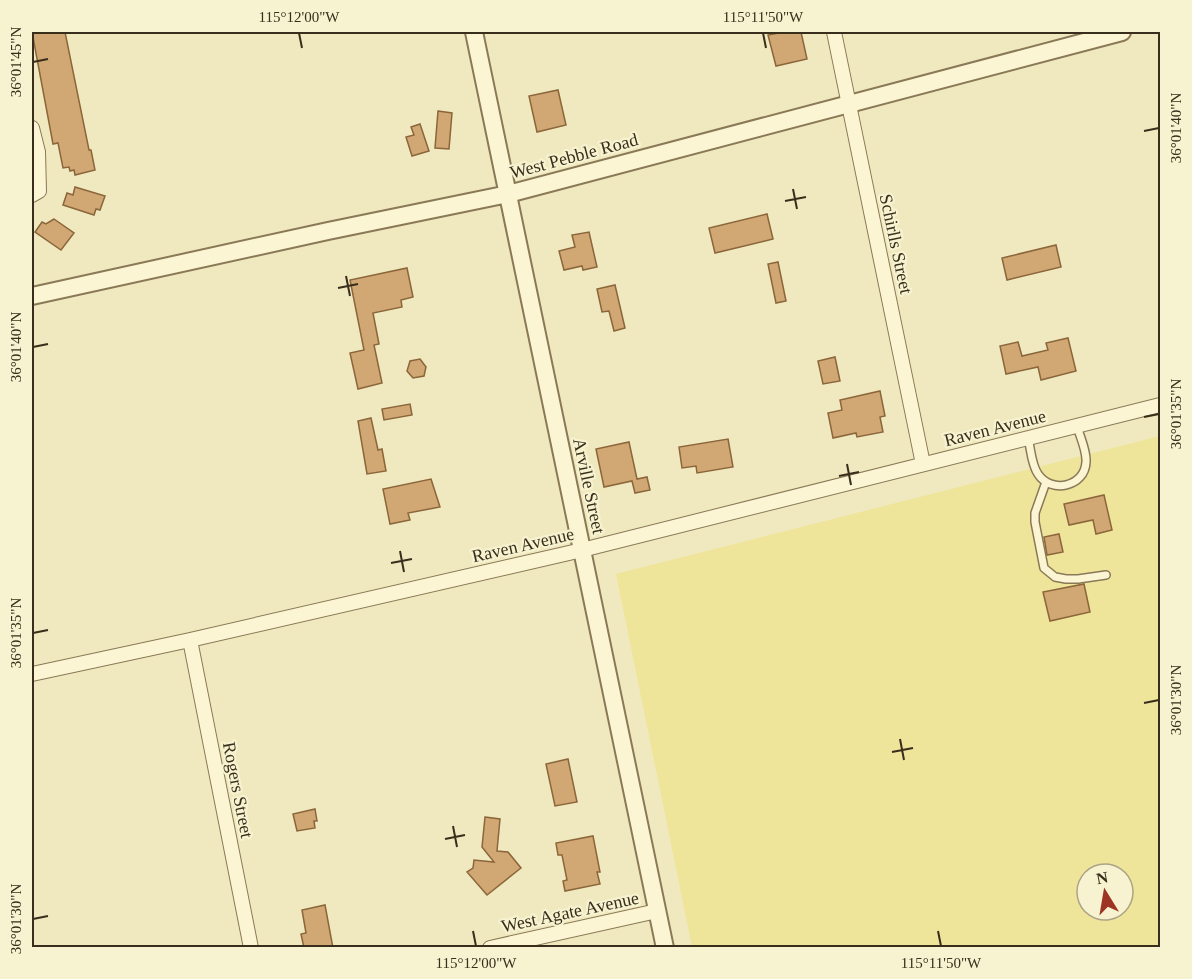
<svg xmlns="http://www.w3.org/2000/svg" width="1192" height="979" font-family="Georgia,serif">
<rect width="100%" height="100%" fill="#f0e9bf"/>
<path fill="#eee49a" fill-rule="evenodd" d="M1160,436V947H692L616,574ZM1087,874H1123V910H1087Z"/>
<path fill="#d1a773" stroke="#8b663b" stroke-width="1.5" d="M32,32H65L89,150H91L95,170L75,175L74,170L70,171L69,167L63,168L58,143L53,144Z
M784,32H801L807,59L776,66L768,35Z
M558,90L566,125L537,132L529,96Z
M438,111L452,113L449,149L435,148Z
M420,124L429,151L412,156L406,137L414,135L411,127Z
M75,187L105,196L100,210L96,209L94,215L63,205L67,193L73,195Z
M767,214L773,239L715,253L709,228Z
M54,219L74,233L61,250L35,232L42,222L46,224Z
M589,232L597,267L583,270L582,266L564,270L559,251L575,247L572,235Z
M1056,245L1061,267L1007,280L1002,258Z
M778,262L786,301L776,303L768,264Z
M407,268L413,297L401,300L402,307L373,313L379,344L374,345L382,383L358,389L350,353L364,350L350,280Z
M615,285L625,328L614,331L609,311L602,312L597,289Z
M1068,338L1076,371L1041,380L1038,367L1006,374L1000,346L1018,342L1022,356L1048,350L1046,343Z
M835,357L840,381L823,384L818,361Z
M420,359L426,367L424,376L413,378L407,371L410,361Z
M880,391L885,416L880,417L883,432L857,437L856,433L833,438L828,413L842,410L840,400Z
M410,404L412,415L384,420L382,409Z
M371,418L378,450L382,449L386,471L367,474L358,421Z
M728,439L733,467L697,473L696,466L682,468L679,447Z
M629,442L637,479L647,477L650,490L635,493L632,481L604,487L596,449Z
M431,479L440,507L408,513L410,520L390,524L383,489Z
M1104,495L1112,530L1096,534L1093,520L1069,525L1064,504Z
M1059,534L1063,552L1047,555L1044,537Z
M1084,584L1090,612L1050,621L1043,592Z
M568,759L577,802L555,806L546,764Z
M315,809L317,821H314L315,828L297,831L293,814Z
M485,817L500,819L497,851L508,852L521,868L487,895L467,872L473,868L474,860L494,862L482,847Z
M593,836L600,872H597L600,884L565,891L563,881L567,880L562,855H558L556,843Z
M325,905L333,948H304L301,934L306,933L302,910Z"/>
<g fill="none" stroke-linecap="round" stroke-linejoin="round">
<g stroke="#8a7956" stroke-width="10">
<path id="service" d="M1028,438C1031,449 1031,464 1038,474C1051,494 1085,487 1086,462C1087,451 1080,437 1077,426
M1046,482L1035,513V522L1044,568L1055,577L1066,579H1078L1106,575"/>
</g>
<g stroke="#8a7956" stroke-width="16">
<path id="minor" d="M834,32L923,464
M32,128L38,152L39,191L32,195
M190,640L251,948
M32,674L190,640L582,550L1160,405
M490,948L657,911"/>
</g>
<g stroke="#8a7956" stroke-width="20">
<path id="tertiary" d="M474,32L665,948
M32,296L328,231L508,194L1122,32"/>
</g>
<use href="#service" stroke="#fbf5d3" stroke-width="7"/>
<use href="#minor" stroke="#fbf5d3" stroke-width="14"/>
<use href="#tertiary" stroke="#fbf5d3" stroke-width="16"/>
</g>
<path fill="none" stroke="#392e1c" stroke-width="2" d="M299,33L302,48M763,33L766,48M33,62L48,59M1144,131L1159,128M793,189L797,209M785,201L806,197M346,276L350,296M338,288L358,284M33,347L48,344M1144,417L1159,414M847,464L851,485M839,476L859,472M400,551L404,572M391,563L412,559M33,633L48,630M1144,703L1159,700M900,739L904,760M892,752L913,748M453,826L457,847M445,839L465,835M33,919L48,916M473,931L476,946M938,931L941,946"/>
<g text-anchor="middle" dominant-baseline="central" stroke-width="4.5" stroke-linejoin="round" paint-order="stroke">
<g font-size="18" fill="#392e1c" stroke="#f7f2cf">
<text transform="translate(574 156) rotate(-15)">West Pebble Road</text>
<text transform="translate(896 244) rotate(78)">Schirlls Street</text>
<text transform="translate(995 428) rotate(-14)">Raven Avenue</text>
<text transform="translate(589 486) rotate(78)">Arville Street</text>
<text transform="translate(523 545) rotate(-13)">Raven Avenue</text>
<text transform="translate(238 790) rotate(79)">Rogers Street</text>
<text transform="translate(570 912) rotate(-12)">West Agate Avenue</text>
</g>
</g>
<rect width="1192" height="979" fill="none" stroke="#f7f2cf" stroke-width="66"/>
<g transform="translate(1105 892) rotate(349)"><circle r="28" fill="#f7f2cf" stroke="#aba487" stroke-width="1.5"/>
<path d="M0-4.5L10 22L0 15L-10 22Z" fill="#9d3323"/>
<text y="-9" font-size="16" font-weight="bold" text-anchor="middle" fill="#392e1c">N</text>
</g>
<rect x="33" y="33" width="1126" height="913" fill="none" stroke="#392e1c" stroke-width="2"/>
<g font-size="15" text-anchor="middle" fill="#392e1c">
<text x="299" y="22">115°12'00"W</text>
<text x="763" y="22">115°11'50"W</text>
<text transform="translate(16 62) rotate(-90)" y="5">36°01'45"N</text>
<text transform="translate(1176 128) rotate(-90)" y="5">36°01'40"N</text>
<text transform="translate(16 347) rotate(-90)" y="5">36°01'40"N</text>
<text transform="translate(1176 414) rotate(-90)" y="5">36°01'35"N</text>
<text transform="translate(16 633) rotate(-90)" y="5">36°01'35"N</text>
<text transform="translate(1176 700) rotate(-90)" y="5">36°01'30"N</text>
<text transform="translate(16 919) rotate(-90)" y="5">36°01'30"N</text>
<text x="476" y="968">115°12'00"W</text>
<text x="941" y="968">115°11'50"W</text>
</g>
</svg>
